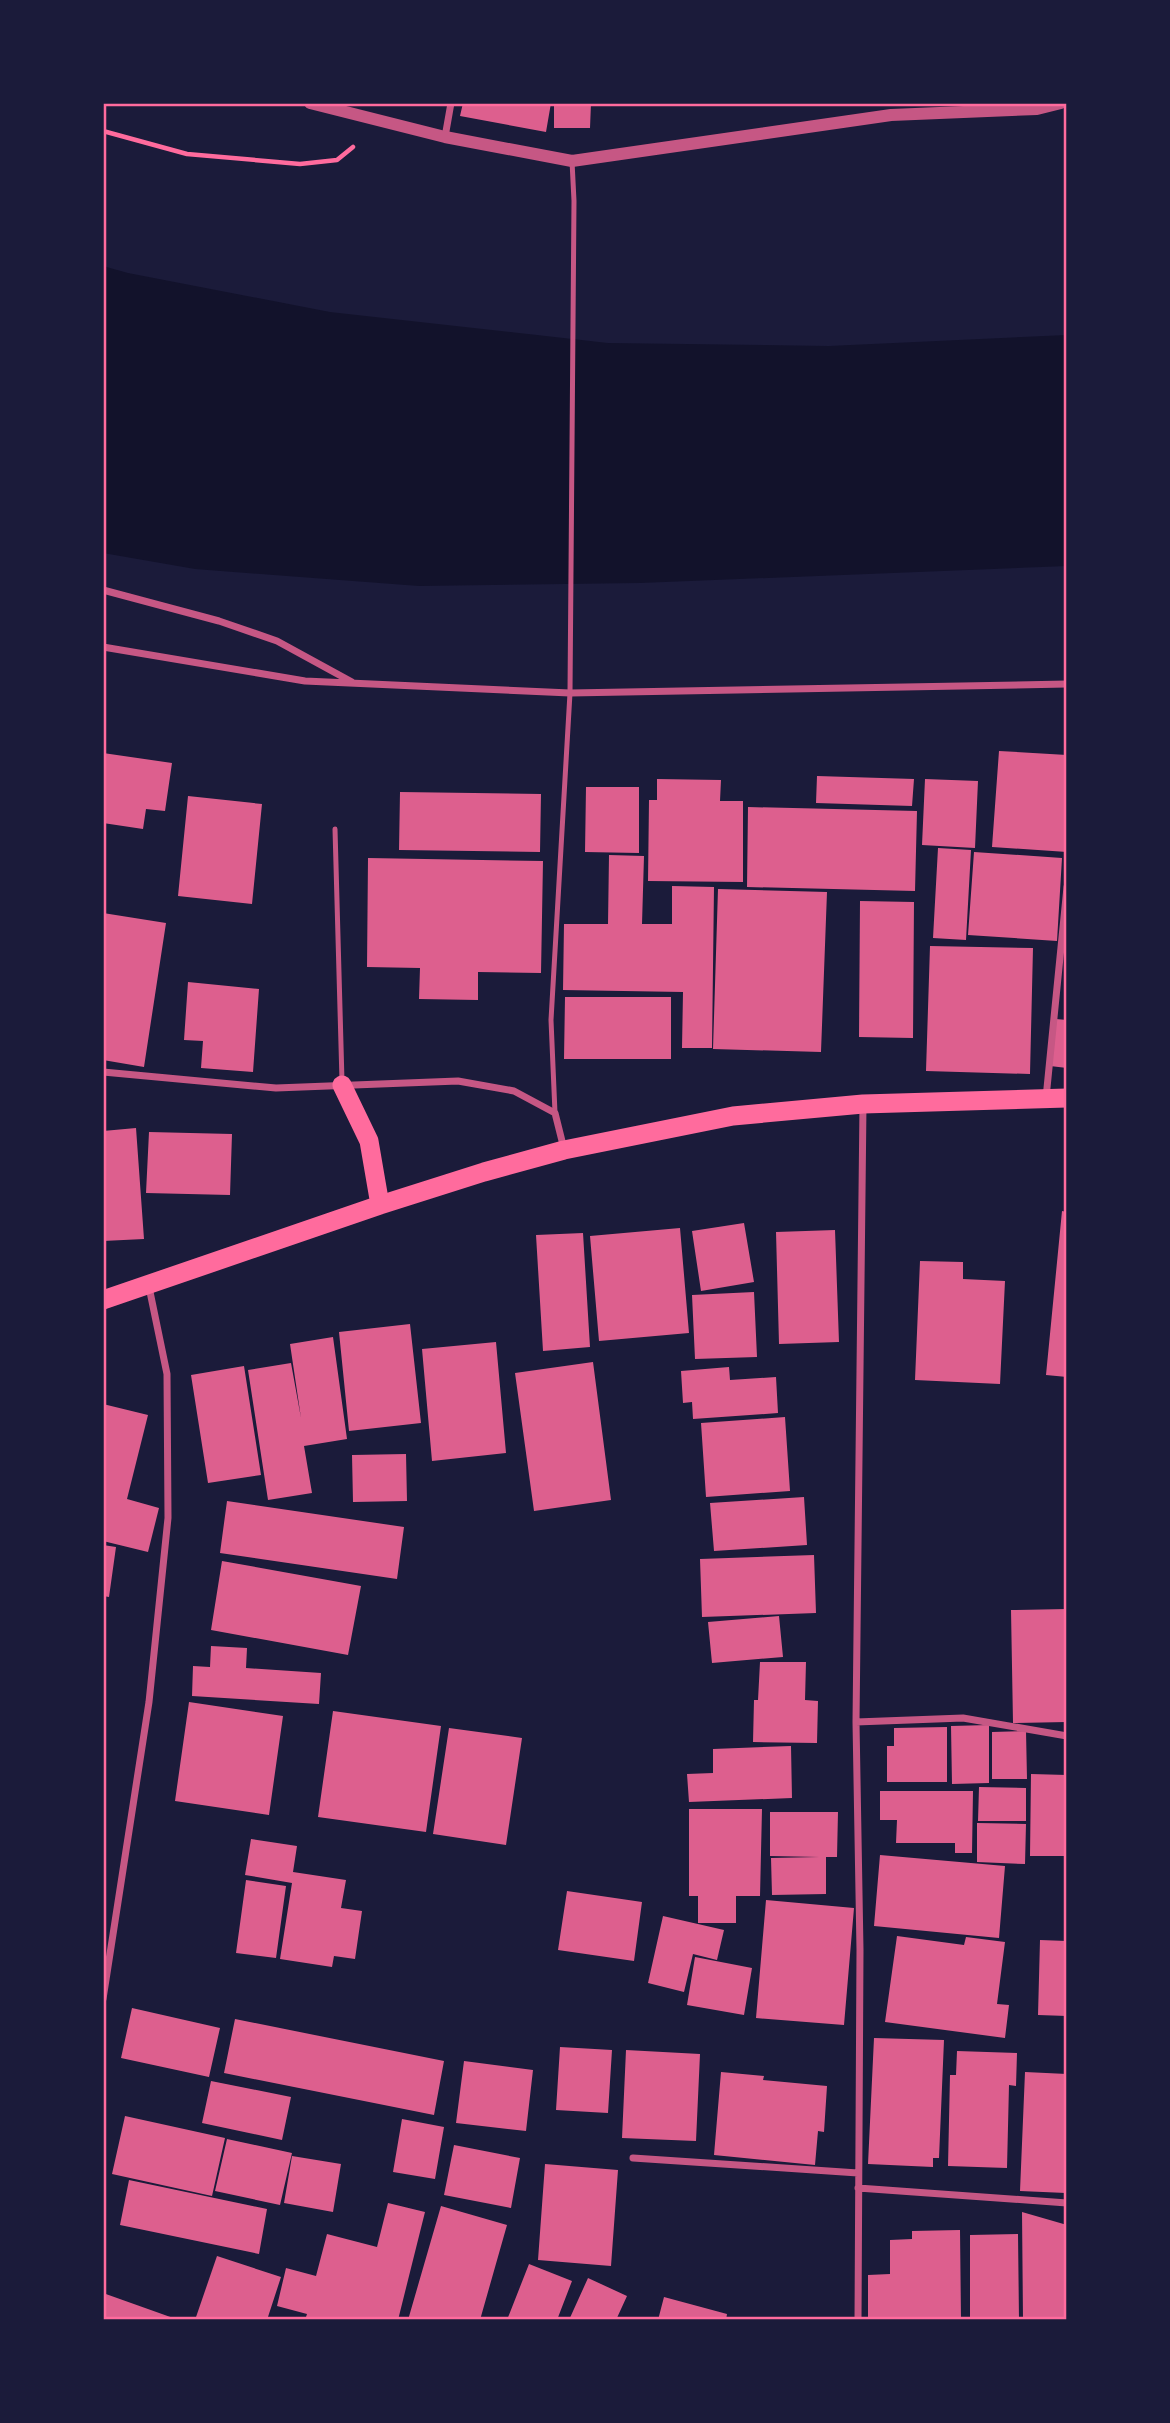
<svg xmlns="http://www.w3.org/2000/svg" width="1170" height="2423" font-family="'Fira Sans',sans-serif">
<rect width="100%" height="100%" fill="#1b1b3a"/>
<path fill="#12122b" d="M103,266L128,273L330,312L608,343L829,346L1067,335V566L640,583L419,586L195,569L103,553Z"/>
<path fill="#dd5f8e" d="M463,103H551L546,132L460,116Z
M554,103H591L590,128H554Z
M999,751L1067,755V852L992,847Z
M103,753L172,763L165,811L146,809L143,829L103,823Z
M817,776L914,779L912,806L816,803Z
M657,779L721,780L720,801H743V882L648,881L649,800H657Z
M925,779L978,781L975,848L922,845Z
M586,787H639V853L585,852Z
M400,792L541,794L540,852L399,850Z
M188,796L262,804L252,904L178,896Z
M748,807L917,811L915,891L747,887Z
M938,848L971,850L966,940L933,938Z
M974,852L1062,858L1057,941L968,935Z
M609,855L644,856L642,924H672V886L714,887L712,1048H682L683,992L563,990L564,924H608Z
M368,858L543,861L541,973L478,972V1000L419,999L420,968L367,967Z
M718,889L827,892L821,1052L713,1049Z
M860,901L914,902L913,1038L859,1037Z
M103,913L166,923L144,1067L103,1060Z
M930,946L1033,948L1030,1074L926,1071Z
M188,982L259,989L253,1072L201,1068L203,1041L184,1040Z
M565,997H671V1059H564Z
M1056,1019L1067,1020V1068L1050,1066Z
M136,1128L144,1239L103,1241V1131Z
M149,1132L232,1134L230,1195L146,1193Z
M1062,1211L1067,1212V1377L1046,1375Z
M744,1223L754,1282L701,1291L692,1231Z
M680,1228L689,1333L599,1341L590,1236Z
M835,1230L839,1342L779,1344L776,1232Z
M583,1233L590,1347L543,1351L536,1235Z
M920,1261L963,1262V1279L1005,1281L1000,1384L915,1380Z
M754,1292L757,1357L695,1359L692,1295Z
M410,1324L421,1423L349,1431L339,1332Z
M333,1337L347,1439L304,1446L312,1493L268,1500L248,1370L291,1363L301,1418L290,1344Z
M496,1342L506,1453L432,1461L422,1349Z
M593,1362L611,1500L534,1511L515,1373Z
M244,1366L261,1475L208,1483L191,1375Z
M729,1367L730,1380L776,1377L778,1413L693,1419L692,1402L683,1403L681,1371Z
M103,1404L148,1415L127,1499L159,1508L148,1552L103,1541Z
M785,1417L790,1491L706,1497L701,1423Z
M406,1454L407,1501L353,1502L352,1455Z
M804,1497L807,1545L714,1551L710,1503Z
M227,1501L404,1527L397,1579L220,1553Z
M103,1545L116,1547L109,1597L103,1596Z
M814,1555L816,1613L702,1617L700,1559Z
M222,1561L361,1586L348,1655L211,1630Z
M1067,1609V1722L1013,1723L1011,1610Z
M779,1616L783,1657L712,1663L708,1622Z
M211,1646L247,1648L246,1668L321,1673L319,1704L192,1696L193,1666L210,1667Z
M760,1662H806L805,1700L818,1701L817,1743L753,1742L754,1700H758Z
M189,1702L283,1716L269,1815L175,1801Z
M333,1711L441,1726L426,1832L318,1817Z
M989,1725V1783L952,1784L951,1726Z
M947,1727V1782H887V1746H894V1728Z
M449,1728L522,1738L506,1845L433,1834Z
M1026,1731L1027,1779H992V1732Z
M791,1746L792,1798L689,1802L687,1774L713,1773V1749Z
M1031,1774L1067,1775V1856H1030Z
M979,1787L1026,1788V1821H978Z
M880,1791H973L972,1853H955V1843H896L897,1820H880Z
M689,1809H762L760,1896H736V1923H698V1896H689Z
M770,1812H838L837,1857H826V1894L772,1895L771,1858L819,1857L770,1856Z
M977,1823L1026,1824L1025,1864L977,1862Z
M251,1839L297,1846L293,1872L346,1880L341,1908L362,1911L355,1959L334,1956L332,1967L280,1959L292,1883L245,1875Z
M880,1855L1005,1866L999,1938L874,1926Z
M246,1880L286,1886L276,1958L236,1953Z
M567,1891L642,1902L634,1961L558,1950Z
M766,1900L854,1908L844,2025L756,2018Z
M663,1916L724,1930L717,1960L693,1954L684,1992L648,1983Z
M897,1936L964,1945L966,1937L1005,1942L997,2004L1009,2005L1005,2038L885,2022Z
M1040,1940L1067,1941V2016L1038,2015Z
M695,1957L752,1968L744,2015L687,2005Z
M132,2008L220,2028L209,2077L121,2058Z
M235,2019L444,2061L434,2115L224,2073Z
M874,2038L944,2040L939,2158H933V2167L868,2164Z
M560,2047L612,2050L608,2113L556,2110Z
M626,2050L700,2054L696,2141L622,2138Z
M957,2051L1017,2053L1016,2086L1009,2085L1007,2168L948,2166L950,2075H956Z
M464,2061L533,2070L526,2131L456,2123Z
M721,2072L764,2076L763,2080L827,2086L824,2132L818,2131L815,2165L714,2155Z
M1025,2072L1067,2074L1066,2193L1020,2191Z
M211,2081L291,2097L282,2140L202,2123Z
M125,2116L225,2138L212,2196L112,2174Z
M402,2119L444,2127L435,2179L393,2172Z
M227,2139L292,2153L280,2205L215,2191Z
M454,2145L520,2158L511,2208L444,2195Z
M292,2156L341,2164L333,2212L284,2203Z
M545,2164L618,2170L611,2266L538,2260Z
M129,2180L267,2209L259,2254L120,2225Z
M388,2203L425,2212L398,2320H305L307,2314L277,2306L286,2268L316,2276L327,2234L377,2247Z
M441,2206L507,2225L480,2320H408Z
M1022,2212L1067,2225V2320H1023Z
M960,2230L961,2320H868V2275L890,2274V2240L912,2239V2231Z
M1018,2234L1019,2320H970V2235Z
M217,2256L281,2277L267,2320H195Z
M529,2264L572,2281L557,2320H507Z
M588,2278L627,2296L616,2320H569Z
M103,2293L176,2319V2320H103Z
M664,2297L727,2314L726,2320H658Z"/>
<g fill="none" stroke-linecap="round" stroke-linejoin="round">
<path stroke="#ff6b9d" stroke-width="4.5" d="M103,131L187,154L300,164L337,160L353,147"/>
<path stroke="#c65784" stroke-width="5" d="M335,829L342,1081
M555,1113L551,1020L570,693L574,201L572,161"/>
<path stroke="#c65784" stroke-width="7" d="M445,137L451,103
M103,590L219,621L277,641L352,682
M103,647L305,681L570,693L1067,684
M103,1072L276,1088L458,1081L514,1091L555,1113L564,1149
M1046,1098L1067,887
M856,1722L963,1718L1067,1736
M103,1999L149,1702L168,1518L167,1374L149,1287
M633,2158L858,2173
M858,2188L1067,2203
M858,2320L860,1950L856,1722L863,1105"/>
<path stroke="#c65784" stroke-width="12" d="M310,103L445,137L572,161L891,115L1037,109L1061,103"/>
<path stroke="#ff6b9d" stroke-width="19" d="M342,1085L369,1141L380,1205
M103,1300L380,1205L484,1172L564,1150L733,1116L863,1104L1067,1098"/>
</g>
<rect width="1170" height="2423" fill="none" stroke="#1b1b3a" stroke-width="210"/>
<rect x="105" y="105" width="960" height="2213" fill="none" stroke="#ff6b9d" stroke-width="2.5"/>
</svg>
